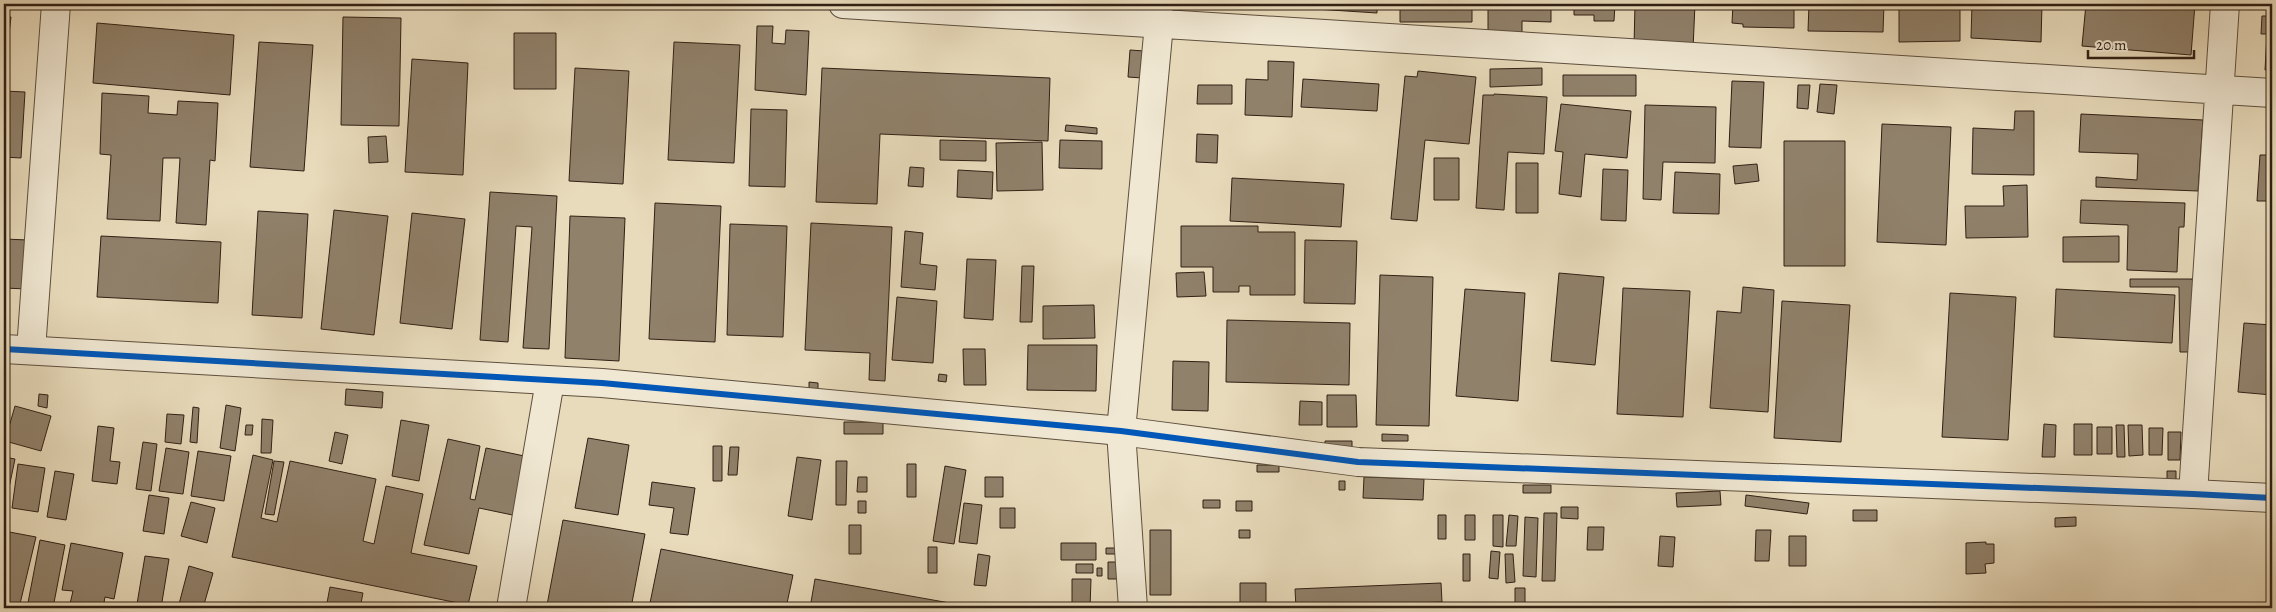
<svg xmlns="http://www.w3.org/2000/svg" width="2276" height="612" font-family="Alegreya,serif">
<rect width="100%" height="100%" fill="#e8dbbb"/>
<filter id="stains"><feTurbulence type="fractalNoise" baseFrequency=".004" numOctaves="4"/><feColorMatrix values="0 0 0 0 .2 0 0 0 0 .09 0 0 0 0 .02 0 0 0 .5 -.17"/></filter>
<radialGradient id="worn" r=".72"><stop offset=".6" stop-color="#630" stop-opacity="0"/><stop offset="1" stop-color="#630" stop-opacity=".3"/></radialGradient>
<path fill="#90816b" stroke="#302015" d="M1075,4H1110V7L1075,6Z
M1238,4H1377V13Z
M1400,4H1472V22H1400Z
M1488,4H1551V22L1522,21V36H1488Z
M1574,4H1615L1614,21H1594V15H1574Z
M1635,4H1695L1693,49L1634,46Z
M1733,4H1794V28L1743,27V24L1732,23Z
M1809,4H1884L1883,32L1808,31Z
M1899,4H1960V41L1899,42Z
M1972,4H2042L2041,42L1971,38Z
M2086,4H2195L2191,55L2082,46Z
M4,16L11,17L4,76Z
M2262,16H2272V70H2265L2267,34H2261Z
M343,17L401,18L399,126L341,125Z
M97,23L234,35L230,95L93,83Z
M757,26H773L772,43L785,44L786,30L809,31L806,95L755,90Z
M514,33H556V89H514Z
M259,42L313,45L304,171L250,167Z
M674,42L740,45L734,163L668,160Z
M1130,50L1144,51L1142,78L1128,77Z
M412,59L468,63L463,175L405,172Z
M1268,61L1294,62L1292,117L1245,115L1246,79L1268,80Z
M575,68L629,71L623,184L569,181Z
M822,68L1050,78L1048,141L880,134L877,204L816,202Z
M1542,68V85L1490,87V69Z
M1418,71L1476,77L1469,144L1425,140L1417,221L1391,219L1405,76L1417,77Z
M1563,75H1636V96H1563Z
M1303,79L1379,84L1377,111L1301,107Z
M1732,81L1764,82L1761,148L1729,147Z
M1820,84L1837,85L1834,114L1817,112Z
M1198,85H1232V104H1197Z
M1798,85H1810L1808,109L1797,108Z
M4,91L25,92L21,158L4,157Z
M102,93L149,96L148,113L177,115L178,101L218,103L215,161L210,160L206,225L176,223L180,158H163L160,221L107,219L111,155L100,154Z
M1494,94L1547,97L1544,154L1508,152L1504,210L1476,208L1483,95H1494Z
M1561,104L1631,111L1627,158L1585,154L1581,197L1559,194L1563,152L1555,151Z
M1645,105L1716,107L1715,163L1663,162L1661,200L1643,199Z
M751,109L787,110L785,187L749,186Z
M2015,111H2034V175L1972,174L1973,128L2014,130Z
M2081,114L2203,120L2198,191L2096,187V177L2137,180L2138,154L2079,152Z
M1882,124L1951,127L1946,245L1877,242Z
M1066,125L1097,128V134L1065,131Z
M1197,134L1218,135L1217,163L1196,162Z
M386,136L388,162L369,163L368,137Z
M940,140L986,141V161L940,160Z
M1060,140L1102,141V169L1059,168Z
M1784,141H1845V266H1784Z
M1042,142L1043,190L997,191L996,143Z
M2260,155H2272V201H2257Z
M1434,158H1459V200H1434Z
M1516,163H1538V213H1516Z
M1757,164L1759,181L1735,184L1733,166Z
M910,167L924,168L923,187L908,186Z
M1603,169L1628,170L1626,221L1601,220Z
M958,170L993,172L992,199L957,197Z
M1675,172L1720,174L1719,214L1673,213Z
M1232,178L1344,184L1341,227L1230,221Z
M2027,185L2028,237L1966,238L1965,206H2004L2003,186Z
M490,192L557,196L549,349L523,348L532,227L516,226L508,342L480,340Z
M2081,200L2185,203L2184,227H2179L2177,272L2127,270L2128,225L2080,223Z
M655,203L721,206L715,342L649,339Z
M334,210L388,216L374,335L321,329Z
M258,211L308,214L302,318L252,315Z
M412,213L465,219L452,329L400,323Z
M570,216L625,218L619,361L565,358Z
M2269,220H2272V277H2270Z
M811,223L892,227L885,381L869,380L870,353L805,350Z
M730,224L787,226L783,337L727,335Z
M1181,226H1258V232H1295V295H1250V286H1239V292H1213V267H1181Z
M905,231L923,233L920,264L937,266L935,290L901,287Z
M101,236L221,242L218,303L97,297Z
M2119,236V262H2063V237Z
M4,239L28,240L27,289L4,288Z
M1305,240L1357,241L1355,304L1304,303Z
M967,259L996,260L993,320L964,318Z
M1022,266H1034L1032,322H1020Z
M1204,272L1206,296L1177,297L1176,273Z
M1559,273L1604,277L1595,365L1551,361Z
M1380,275L1433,277L1429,426L1376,425Z
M2130,279H2192V280H2196L2194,352H2180L2179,287H2130Z
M1743,287L1774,290L1768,412L1710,408L1717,311L1741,313Z
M1623,288L1690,291L1683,417L1617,414Z
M1465,289L1525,293L1518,401L1456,396Z
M2056,289L2175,295L2172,343L2054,337Z
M1950,293L2016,297L2008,440L1942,437Z
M897,297L937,301L933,363L892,360Z
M1782,301L1850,305L1841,442L1774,438Z
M1094,305L1095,338L1043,339V306Z
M1227,320L1350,323L1349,385L1226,382Z
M2244,323L2272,325V395L2238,392Z
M1028,345H1097L1096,391L1027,390Z
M963,349H985L986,385H964Z
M1173,361L1209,362L1208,411L1172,410Z
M939,374L947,375L946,382L938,381Z
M809,382L818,383V395H809Z
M346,389L383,392L382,408L345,405Z
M39,394L48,395L47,408L38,406Z
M1327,395H1356L1357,427H1327Z
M1300,401L1322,402V425H1299Z
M226,405L241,408L235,451L220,448Z
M15,406L51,416L41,451L5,441Z
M193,407L199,408L197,443L190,442Z
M167,414L184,415L181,444L165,442Z
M262,419L273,420L271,453H261Z
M401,420L429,425L419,481L392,476Z
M844,422H883V434H844Z
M2044,424L2056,425L2055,457H2042Z
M2074,424H2092V455H2074Z
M246,425H253L252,435H245Z
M2116,425H2124L2125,457H2117Z
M2128,425H2142L2143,455L2129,456Z
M98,426L114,428L110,461L120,462L117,484L92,481Z
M2097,427H2112V454H2097Z
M2149,428H2163L2162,455H2149Z
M335,432L348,435L342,464L329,461Z
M2168,432H2181L2180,460H2168Z
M1382,434L1408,435V441H1382Z
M588,438L629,445L618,515L575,508Z
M448,439L480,446L470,499L475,500L486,448L534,458L522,517L479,508L469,554L424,545Z
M1325,441H1352V453H1325Z
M143,442L157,444L151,491L136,489Z
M713,446H722V481H713Z
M730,447H739L737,475H728Z
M166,448L189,452L183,494L159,491Z
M198,451L231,456L224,501L191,496Z
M253,455L273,460L261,518L277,522L290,461L376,479L363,541L374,544L386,486L423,494L411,553L477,566L468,605L232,557Z
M4,457L15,459L5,507H4Z
M797,457L821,460L812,520L788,516Z
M274,461L284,462L274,515L265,514Z
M836,461H847L846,505H836Z
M18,464L45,468L38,512L12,508Z
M907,464H916V497H907Z
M1257,465H1279V472H1257Z
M945,466L966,470L954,544L933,541Z
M55,471L74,474L66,520L47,517Z
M2167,471H2176V484H2167Z
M858,477H867V492H857Z
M985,477H1003V497H985Z
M1364,477L1424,479L1423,500L1363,498Z
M1339,481H1345V490H1339Z
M652,482L695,488L688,535L670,533L674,508L649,505Z
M1523,485H1551V493H1523Z
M1720,491L1721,505L1677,507L1676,493Z
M149,495L169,498L164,534L143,531Z
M1746,495L1809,503L1807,514L1745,506Z
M1203,500H1220V508H1203Z
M858,501H866V513H858Z
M1236,501H1252V511H1236Z
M191,502L215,508L207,543L181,536Z
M964,503L982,505L977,544L959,542Z
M1561,507H1578V519L1561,518Z
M1000,508H1015V528H1000Z
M1853,510H1877V521H1853Z
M1544,513H1557L1555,581H1542Z
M1438,515H1446V539H1438Z
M1465,515H1475V540H1465Z
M1493,515H1503V547L1493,546Z
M1509,515L1518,516L1516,546H1506Z
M1525,517L1538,518L1536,577L1523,576Z
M2076,517V526L2055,527V518Z
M563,520L645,534L631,608H565L547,605Z
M849,525H861V554H849Z
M1588,527H1604L1603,550H1587Z
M1150,530H1171V595H1150Z
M1239,530H1250V538H1239Z
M1756,530H1771L1769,561H1755Z
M4,531L36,537L19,608H4Z
M1660,536L1675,537L1673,567L1658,566Z
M1789,536H1806V566H1789Z
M40,540L65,545L53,608H27Z
M1986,542V544H1994V563L1985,564L1986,573L1966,574V543Z
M71,543L123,553L114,599L105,597L103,608H69L73,591L62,590Z
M1061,543H1096V560H1061Z
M928,547H937V573H928Z
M1106,548H1118V554H1106Z
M661,549L793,575L786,608H649Z
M1491,551L1500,552L1498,579L1489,578Z
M978,554L990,556L986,586L974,585Z
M1463,554H1470V581H1463Z
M1505,554H1513L1515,582L1506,583Z
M145,556L169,559L161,608L137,604Z
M1108,562H1122V579H1108Z
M1076,564H1093V573H1076Z
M189,566L213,573L203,608H178Z
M1097,568H1102V576H1097Z
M815,579L978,608H810Z
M1072,579H1091L1090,608H1072Z
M1240,583H1266V608H1240Z
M1441,583L1442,602L1413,603V608H1296L1295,589Z
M330,587L363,593L360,608H326Z
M1515,588H1525V603H1515Z
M107,603L131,608H106Z"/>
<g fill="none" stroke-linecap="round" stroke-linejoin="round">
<g stroke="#5e4f3e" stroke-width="30">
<path id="minor" d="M843,4L2272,93
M31,350L56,4
M2193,494L2225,4
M511,608L550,381
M1133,608L1121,431L1159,24L1158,4"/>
</g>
<g stroke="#5e4f3e" stroke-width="30">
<path id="tertiary" d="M4,349L602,383L1121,431L1358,462L2193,494L2272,498"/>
</g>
<use href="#minor" stroke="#f0e8d3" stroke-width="28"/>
<use href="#tertiary" stroke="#f0e8d3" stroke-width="28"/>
<g stroke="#f0e8d3" stroke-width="9">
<path id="cycleway" d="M4,349L602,383L1121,431L1358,462L2193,494L2272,498"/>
</g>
<use href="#cycleway" stroke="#0057b8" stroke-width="6"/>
</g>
<rect width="2276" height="612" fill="none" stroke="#e8dbbb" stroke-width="20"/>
<rect x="5" y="5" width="2266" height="602" fill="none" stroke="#302015" stroke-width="2.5"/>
<rect x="10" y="10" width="2256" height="592" fill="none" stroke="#302015"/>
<path d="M2088 50v8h106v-8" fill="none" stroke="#302015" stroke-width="2.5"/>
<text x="2096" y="50" font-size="15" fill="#302015" stroke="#f0e8d3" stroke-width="4" paint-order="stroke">20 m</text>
<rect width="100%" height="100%" filter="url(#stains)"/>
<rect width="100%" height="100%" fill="url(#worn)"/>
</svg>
